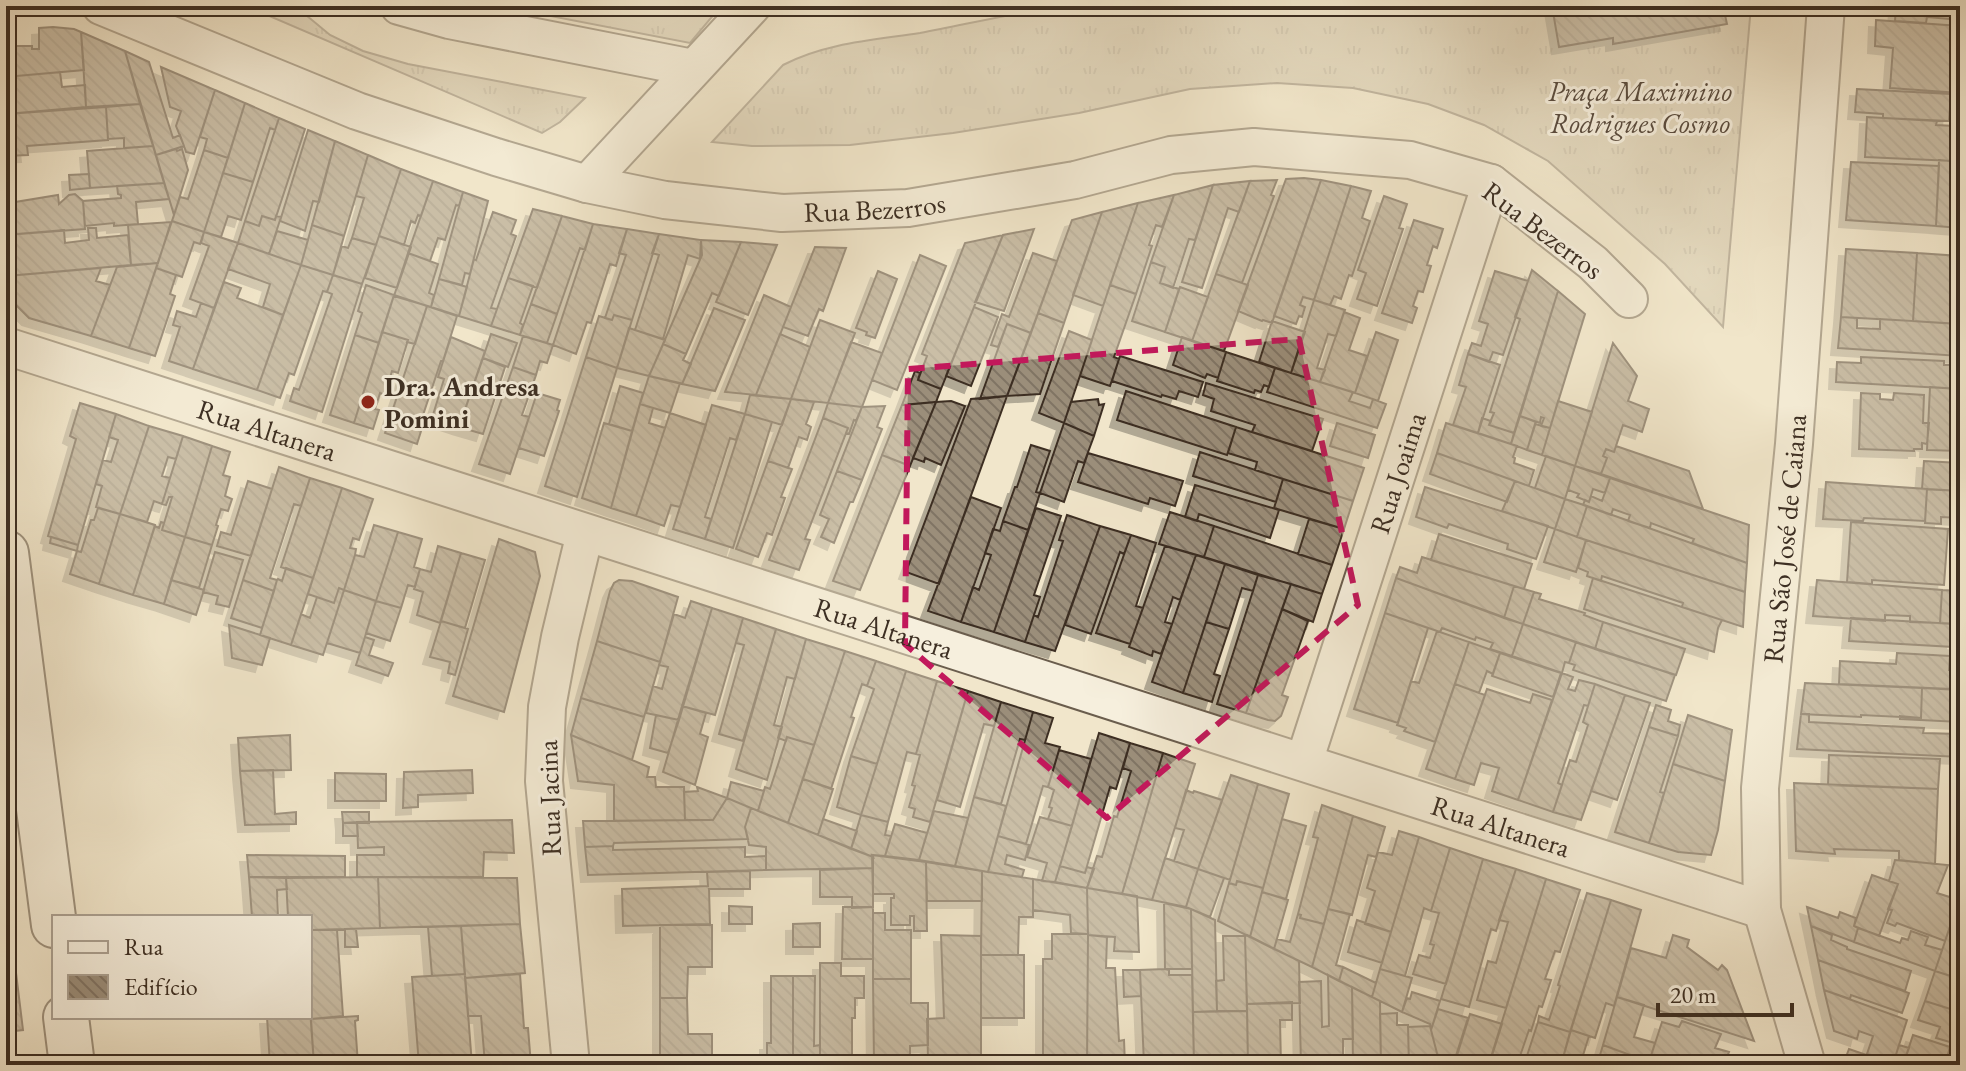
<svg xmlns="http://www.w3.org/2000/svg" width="1966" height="1071" font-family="'EB Garamond',serif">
<defs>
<pattern id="grass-tufts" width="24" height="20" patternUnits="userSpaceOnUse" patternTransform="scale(2)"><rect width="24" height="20" fill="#d2c7ae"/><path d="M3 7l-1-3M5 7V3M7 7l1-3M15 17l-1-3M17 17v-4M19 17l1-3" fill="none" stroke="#b5ab95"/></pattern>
<pattern id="building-back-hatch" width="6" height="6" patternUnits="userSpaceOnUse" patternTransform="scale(2)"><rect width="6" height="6" fill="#9b8e7a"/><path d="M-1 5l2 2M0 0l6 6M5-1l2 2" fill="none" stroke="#807464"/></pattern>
<filter id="shadow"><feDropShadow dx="-7" dy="7" stdDeviation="0" flood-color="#0004"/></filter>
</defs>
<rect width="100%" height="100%" fill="#f1e6cb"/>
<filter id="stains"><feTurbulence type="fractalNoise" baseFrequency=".0025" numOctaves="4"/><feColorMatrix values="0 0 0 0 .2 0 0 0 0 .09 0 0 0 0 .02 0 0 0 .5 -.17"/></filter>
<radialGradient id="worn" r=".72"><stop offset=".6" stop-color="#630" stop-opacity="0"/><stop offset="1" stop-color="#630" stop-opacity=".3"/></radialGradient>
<path fill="url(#grass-tufts)" stroke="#887b68" stroke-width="2" d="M246,6H295L330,35L363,51L408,64L585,98L560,122L542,133Z
M499,6H721L690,43Z
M1058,6H1751L1723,327L1665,264L1548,161L1484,125L1428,104L1353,88L1277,83L1190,89L1079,113L953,133L850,145L752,146L712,142L783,65C825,43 874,40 920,33C966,24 1012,14 1058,6Z"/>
<path fill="url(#building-back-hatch)" stroke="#3d2f23" stroke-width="2" filter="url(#shadow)" d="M1552,6H1723L1727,24L1613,44V38L1559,47Z
M1896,6H1960V20L1927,17L1926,23L1895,21Z
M1876,20L1960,26V93L1890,88L1893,48L1875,46Z
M53,27L74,29L81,32L84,70L6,77V46L12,42L15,46H32V49H39V28Z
M81,32L125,51L140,104L86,107Z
M125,51L149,62L173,138L180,135L184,146L156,155Z
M161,67L215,90L194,154L186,152L184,146L176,126L181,111L170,107Z
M60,72L62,87L85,85L86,107L6,114V77Z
M1857,89L1951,94L1949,121L1883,118V114L1855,112Z
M215,90L245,103L228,158L204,150L207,139L200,137Z
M245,103L279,118L275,130L270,128L253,182L223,173Z
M140,104L153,146L124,148V138L108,139L106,107Z
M106,107L108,140L27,146L28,155L6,156V114Z
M1867,117L1937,121L1936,125L1955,126L1953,161L1865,157Z
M279,118L305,129L275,220L262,216L259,226L245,221Z
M308,130L335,141L319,202L313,201L305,231L280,221Z
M1955,131H1960V162L1953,161Z
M335,141L368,155L344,236L312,225Z
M153,146L164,183L90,188L87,151Z
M176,149L177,151L182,149L188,170L174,215L156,155Z
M204,150L228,158L204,232L172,221L180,197L188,199Z
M368,155L401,169L376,245L352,238L364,198L356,196Z
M1939,160L1960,162V228L1936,226Z
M1851,162L1939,166L1936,226L1846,220Z
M401,169L433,181L421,216L418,215L415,223L411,221L404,245L379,236Z
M223,173L253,182L241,220L228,216L221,237L204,232Z
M89,174L90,188L70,190L69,175Z
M1304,178L1321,180L1272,323L1263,320L1262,321L1238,311L1286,179Z
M1277,180L1271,195L1274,196L1242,283L1216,274L1250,181Z
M1321,180L1351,186L1314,300L1303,297L1300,305L1305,307L1302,317L1299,316L1296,324L1274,316Z
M433,181L463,192L459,206L456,205L445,240L438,238L430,261L408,253Z
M1250,181L1239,212L1228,208L1202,288L1182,282L1213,185Z
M164,183L169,199L136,202L138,224L114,226V223L85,226L83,201L121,198V195L118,194L117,186Z
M1213,185L1195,240L1189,239L1173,288L1160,283L1165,267L1151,262L1174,195Z
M1351,186L1371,191L1362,218L1370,221L1352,276L1349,275L1341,299L1334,296L1330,305L1314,300Z
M463,192L488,201L470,274L465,273L462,285L439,279Z
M15,194V202L58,195L59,204L69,195L75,194L83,201L85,229L6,235V195Z
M1174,195L1162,227L1156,225L1149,245L1152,246L1136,294L1110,285L1138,203Z
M1384,196L1407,204L1399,228L1403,229L1377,306L1357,299L1366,273L1358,270Z
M1138,203L1103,306L1073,295L1102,212Z
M533,209L562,216L537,288L508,278Z
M493,212L516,220L511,234L516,236L491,308L497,309L491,326L459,316L474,259L476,260Z
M1102,212L1064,323L1038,313L1072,220Z
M262,216L275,220L276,216L281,217L269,254L238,243L245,221L259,226Z
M562,216L593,224L585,250L580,248L557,314L531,304Z
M1414,220L1443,229L1437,248L1433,246L1427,265L1431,266L1423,292L1418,291L1413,306L1417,308L1412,323L1382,313Z
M172,221L204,232L200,244L194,242L182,277L156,268Z
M171,222L158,263L131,265L128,225Z
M593,224L627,229L616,266L610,264L591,323L587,322L576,354L553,345Z
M312,225L344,236L333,275L301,265Z
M88,228H96L97,238L128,235L131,265L7,276L6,235L64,230L65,243L89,240Z
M627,229L659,234L632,320L614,315L612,320L605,318L626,255L619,253Z
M1034,229L1004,311L975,302L1003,235Z
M277,231L308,240L301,265L269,254Z
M204,232L238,243L214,308L190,299L209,246L201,243Z
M659,234L701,240L700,259L688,255L663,339L635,330L659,255L652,253Z
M1003,235L941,389L918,380L927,356L922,354L965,243Z
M379,236L411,247L397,288L365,278Z
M352,238L376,245L362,284L333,275L342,246L348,248Z
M701,240L741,242L719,296L712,293L686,354L663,344L702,255Z
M741,242L777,245L748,315L716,302Z
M238,243L301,265L283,315L263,307L270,284L228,269Z
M815,247L846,248L823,311L819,309L808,336L783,327Z
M1846,249L1917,253L1913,321L1841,317Z
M408,253L438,264L429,293L434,295L431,307L394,296Z
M1033,253L1057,261L1031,333L1007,324L998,347L991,345L1002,314L1009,317Z
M1917,253L1960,256V296L1957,324L1913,321Z
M920,255L946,266L897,390L872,380Z
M1151,262L1165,267L1160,283L1179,289L1165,332L1132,321Z
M158,263L129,348L91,336L117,267Z
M301,265L333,275L327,292L323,291L294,375L289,373L280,398L257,390Z
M101,268L96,281L110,285L91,336L29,318L13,302L7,276Z
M156,268L176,275L170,294L175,296L155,356L129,348Z
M1532,270L1558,291L1514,433L1489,425L1494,413L1490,412L1520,319L1515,317Z
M878,271L897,279L875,338L866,335L867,332L856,328Z
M1495,271L1528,281L1503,355L1493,352L1489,362L1468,354L1472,343L1481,346L1488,324L1479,321Z
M1216,274L1248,285L1224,351L1192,341Z
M333,275L362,284L322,412L290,401L294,388L299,390L332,294L327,292Z
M508,278L533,286L520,323L523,325L520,335L491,326Z
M439,279L467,287L459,316L431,307Z
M224,282L241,288L237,298L283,315L257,390L193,369Z
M366,285L394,295L379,343L355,335L362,313L358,311Z
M1110,285L1136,294L1114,357L1119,359L1110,386L1080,376Z
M1180,287L1208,297L1192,341L1165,332Z
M1558,291L1585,314L1550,428L1541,426L1544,418L1541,417L1540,423L1520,416Z
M394,295L427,306L415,344L407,342L408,340L382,332Z
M764,295L791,307L756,395L725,392Z
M1314,300L1345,310L1336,336L1328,334L1317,368L1325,370L1320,382L1291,373Z
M201,303L214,308L193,369L169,361L180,327L173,325L177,311L196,317Z
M531,304L557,314L547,343L520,335Z
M427,306L457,316L443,361H441L422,418L418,417L415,426L422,428L417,444L385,433Z
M974,307L998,317L971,386L946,376Z
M714,308L745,320L715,391L682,384Z
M1344,312L1360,318L1349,350L1367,356L1355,393L1320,382Z
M1038,313L1064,323L1040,394L1007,396Z
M614,315L632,320L617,368L586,357L599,316L612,320Z
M1841,317L1857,318V328L1880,329V319L1960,324V356L1838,348Z
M820,320L855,333L828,403L791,399Z
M1272,321L1305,332L1291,373L1259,362Z
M1007,324L1031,333L1007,396L980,399Z
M629,328L665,340L649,376L617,368Z
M1069,331L1092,340L1064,423L1039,413Z
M382,332L408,340L398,373L392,371L385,395L380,393L375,409L379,410L373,429L354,423Z
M1376,332L1398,340L1378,401L1355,393Z
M491,334L517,343L508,367L483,358Z
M780,334L810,347L791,399L756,395Z
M355,335L379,343L354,423L330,415Z
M523,336L553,345L547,363L540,361L536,375L513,367Z
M451,337L485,351L459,427L432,418L444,379L438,377Z
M1182,337L1226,352L1218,378L1207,374L1205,378L1173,365Z
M851,342L882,353L862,407L828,403Z
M1613,343L1637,376L1628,401L1649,409L1642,432L1623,425L1614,452L1606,449L1603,456L1607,458L1601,474L1575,466Z
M663,344L686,354L683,360L691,364L682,384L649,376Z
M1226,352L1275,368L1269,387L1264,385L1261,392L1255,390L1254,393L1217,381Z
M1468,354L1500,365L1478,433L1453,425L1466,387L1459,385Z
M1120,356L1203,382L1198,397L1179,391L1176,399L1162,395L1161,397L1112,381Z
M586,357L617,368L577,497L545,486Z
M1861,357L1944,361V365H1960V389L1836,382L1837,362L1861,363Z
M483,358L505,367L483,434L459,427Z
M513,367L536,375L522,415L529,417L510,474L479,464Z
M1275,368L1353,392L1349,401L1370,408L1373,399L1386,404L1377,428L1267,392Z
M915,371L920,373L918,380L941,389L936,402L902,405Z
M649,376L680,383L670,413L640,404Z
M1206,383L1323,419L1312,451L1252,432L1255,425L1211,411L1214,399L1203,395Z
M620,386L643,393L632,431L609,424Z
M1930,387L1960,389V451L1927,450Z
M1126,391L1236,427L1227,455L1117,420Z
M537,393L560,400L557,410L559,411L544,456L519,448Z
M1861,393L1880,394V399L1893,400L1894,393L1924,395L1923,423H1929L1927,444L1922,443V449H1914V451L1859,449Z
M750,395L791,399L782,425L745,414Z
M1007,396L939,584L906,572L971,399Z
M791,399L814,402L806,424L811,427L807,440L799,437L788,468L768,461Z
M1098,399L1099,405L1104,404L1094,436L1064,423L1071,402Z
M951,401L965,406L941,465L925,458L924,462L913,458L936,402Z
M1558,401L1592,412L1575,466L1542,455Z
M936,402L910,466L882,455L902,405Z
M80,403L116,414L78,545L48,536L76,439L70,436Z
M828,403L862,407L856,421L854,420L849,434L846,433L848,428L823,418Z
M640,404L653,408L649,423L665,428L636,516L611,508Z
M712,405L745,414L736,440L730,438L705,517L711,519L705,539L673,529Z
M885,406L877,427L882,429L862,480L837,471L862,407Z
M670,413L706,425L680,507L671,505L664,526L636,516Z
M116,414L149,426L120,514L96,507L102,486L96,484L103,460L111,462L118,440L109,437Z
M745,414L772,422L733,548L705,539Z
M1520,416L1536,422L1527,450L1511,444Z
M823,418L848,428L805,539L810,540L799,570L769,560Z
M1482,418L1491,421L1489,425L1514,433L1511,444L1478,433Z
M604,423L632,431L611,508L582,498Z
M1064,423L1094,436L1084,463L1078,461L1064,502L1040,493Z
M1337,423L1375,435L1368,458L1330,446Z
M1446,423L1517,446L1513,457L1515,458L1514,463L1534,470L1529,486L1437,453Z
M1535,424L1550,428L1542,455L1527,450Z
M149,426L183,436L176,459L168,457L162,476L170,478L162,504L154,501L147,522L120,514Z
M1236,427L1364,468L1353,501L1255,470L1257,462L1228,453Z
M183,436L212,446L185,537L162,530L172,497H169L166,505L162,504Z
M1031,445L1050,451L1036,492L1040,493L1028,530L1003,521L1015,487H1017Z
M212,446L230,452L223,475L230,477L225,496L232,499L228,511L221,509L216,525L218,526L212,545L185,537Z
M1616,446L1689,471L1703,509L1601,474L1607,458L1603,456L1606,449L1614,452Z
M1200,452L1283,479L1276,502L1193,476Z
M1088,453L1183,481L1175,506L1150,498L1148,504L1078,482Z
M1437,453L1515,481L1507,502L1430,474Z
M882,455L910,466L860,590L833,581Z
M1546,456L1575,466L1565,499L1535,488Z
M768,461L792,469L781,497L785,498L772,535L767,533L758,557L736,549Z
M1924,461L1960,463V491L1922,489Z
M1575,466L1610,478L1605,493L1593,489L1589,502L1577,497L1579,494L1568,490Z
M279,467L310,478L301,506L294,504L270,578L277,580L274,591L243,580Z
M837,471L862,480L853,502H850L834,543L821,537L829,519L820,515Z
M310,478L342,488L313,578L281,567Z
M1610,478L1749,525L1747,563L1692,543L1694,539L1651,523L1650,528L1628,521L1630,515L1613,509L1611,515L1583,505L1585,500L1589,502L1591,496L1602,501Z
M1283,479L1353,501L1344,529L1274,508Z
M248,481L272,489L251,556L217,546L221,532L231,535Z
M1515,481L1565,499L1555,529L1502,511Z
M1826,482L1927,489L1925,521L1864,518L1863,521L1823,519Z
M1195,485L1279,510L1270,538L1199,514L1197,521L1185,517Z
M1425,487L1548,526L1536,559L1507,549L1508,544L1449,524L1447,528L1416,517Z
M342,488L373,499L359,540L353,538L350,548L356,549L355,555L344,590L339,588L334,603L308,594Z
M1927,489L1960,491V518L1941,517V524L1925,523Z
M971,497L1001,508L961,622L928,611Z
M1565,499L1587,506L1577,537L1555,529Z
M1587,506L1747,563L1745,592L1577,537Z
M98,508L120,514L99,584L70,574L77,551L81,552L91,520H94Z
M1036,508L1061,516L1034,595L1040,597L1025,642L994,632Z
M1170,512L1214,526L1204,557L1159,544Z
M120,514L155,525L133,595L99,584Z
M1067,515L1100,526L1055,651L1025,642L1034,615L1038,617L1063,541L1059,540Z
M1309,519L1344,529L1332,565L1298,554Z
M1003,521L1028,530L994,632L961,622L973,587L979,590L991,555L985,553L993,529L1000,531Z
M161,522L164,523L162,530L185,537L164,604L133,595L155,526L159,528Z
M1851,522L1948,529L1944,585L1872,580V584L1847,582Z
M374,525L398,532L376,601L344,590L355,555L364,557Z
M1100,526L1131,535L1124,554L1120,552L1091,634L1065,625Z
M1214,526L1332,565L1322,594L1204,557Z
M1555,529L1586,540L1576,572L1544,562Z
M398,532L422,539L414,567L420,569L415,587L408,585L401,608L376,601Z
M1439,534L1532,564L1524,589L1431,560Z
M1131,535L1156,543L1136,606L1143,608L1130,644L1096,633Z
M51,537L78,545L77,551L50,543Z
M185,537L212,545L199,588L171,580Z
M499,539L535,552L540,576L504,712L453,696Z
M1586,540L1745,592L1743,627L1682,607L1683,603L1602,576L1601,581L1587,576L1588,572L1578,568Z
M438,546L461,553L440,623L417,615L423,592L414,589L420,569L431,572Z
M1165,546L1196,555L1180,600L1173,597L1165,622L1172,624L1161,654L1153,651L1152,656L1129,647Z
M215,552L243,560L229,607L216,604L218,596L203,592Z
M461,553L485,560L465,628L441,621Z
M1196,555L1225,564L1183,693L1152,682Z
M1422,557L1514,586L1504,618L1396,578L1400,567L1417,573Z
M1225,564L1258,575L1253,591L1242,588L1229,629L1206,622Z
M286,568L313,578L291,645L260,635L277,580L278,579L282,581Z
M1258,575L1291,584L1246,713L1217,704Z
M1396,578L1523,624L1512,656L1490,649L1493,643L1476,637L1475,640L1442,628L1440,632L1385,613Z
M1593,578L1722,620L1718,628L1714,652L1584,609Z
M171,580L204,590L196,615L164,604Z
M243,580L274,591L262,628L231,618Z
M619,580L632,581L678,597L660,662L597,641L610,591L614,583Z
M1817,580L1942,590L1940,623L1910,622V616L1885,615V621L1813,616Z
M1291,584L1322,594L1313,622L1282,609Z
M1514,586L1534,592L1523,624L1504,618Z
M339,588L344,590L323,655L291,645L301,614L310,618L317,597L334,603Z
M344,590L376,601L360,653L327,643Z
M1942,590L1960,591V624L1940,623Z
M1534,592L1541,594L1539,599L1585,613L1584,615L1603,622L1595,649L1523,624Z
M376,601L401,608L390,641L366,633Z
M691,601L712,608L679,720L646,713L653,686L662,689L668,667L659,665L674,614L685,618Z
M712,608L743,618L715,715L682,706Z
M1282,609L1308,621L1282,695L1288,697L1281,716L1275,721L1268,720L1246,713Z
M1385,613L1428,628L1398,723L1354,709Z
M743,618L776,629L743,741L719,734L744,645L736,643Z
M1851,618L1954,624L1953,643L1960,644V657H1952L1953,647L1849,641Z
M441,621L468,629L455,675L448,673L450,662L430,657Z
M1206,622L1229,629L1214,674L1220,676L1212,702L1183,693Z
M1603,622L1685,649L1676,675L1595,649Z
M1523,624L1576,642L1569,663L1565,662L1562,673L1512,656Z
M229,625L270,638L262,665L232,658Z
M776,629L806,639L795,679L787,677L774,725L782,727L767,780L736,769Z
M1437,631L1469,642L1435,742L1404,731L1406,728L1397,725L1411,681L1419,683Z
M365,637L374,640L369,655L393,663L388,676L356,665Z
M806,639L845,651L814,745L787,737L786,741L778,738Z
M597,641L660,662L644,717L581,698Z
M1469,642L1500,653L1493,674L1487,671L1479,693L1455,684Z
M1576,642L1675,675L1666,701L1573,670L1575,665L1569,663Z
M845,651L876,661L867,686L862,684L851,717L854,718L831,789L803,779Z
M1500,653L1561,673L1553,697L1492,676Z
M1897,653L1950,656L1949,670H1952V689L1839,684L1840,661L1896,664Z
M1950,656L1960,657V690L1952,689V670H1949Z
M876,661L906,671L877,764L851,756L874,689L867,686Z
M906,671L937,681L916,754L907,752L888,822L861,815Z
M1562,673L1573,677L1568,689L1575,691L1579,680L1595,684L1588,706L1584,705L1558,783L1562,785L1553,812L1518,800Z
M937,681L968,691L930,822L913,817L915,809L909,807L915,786L912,785L920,755L916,754Z
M1805,683L1922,688L1921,718L1861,715V717L1801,714Z
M1455,684L1485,695L1455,779L1426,769Z
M1595,684L1625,695L1581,820L1553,812L1570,760L1576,762L1588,725L1583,722Z
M1922,688L1960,690V722L1900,719V716L1921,718Z
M1487,689L1530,703L1533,694L1552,700L1518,800L1492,791L1499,768L1481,763L1474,785L1455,779Z
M968,691L1001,702L994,726L984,724L960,807L937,800Z
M1625,695L1650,703L1617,800L1591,791Z
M581,698L644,717L632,760L571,735Z
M1001,702L1033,712L1025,740L1020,739L1001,804L974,797Z
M1656,705L1671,710L1668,721L1680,725L1678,736L1649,727Z
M682,706L706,713L700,734L708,737L695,785L663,772Z
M1033,712L1053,718L1045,743L1060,747L1048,787L1043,786L1026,844L998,836Z
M1801,714H1809V722L1924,728L1923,733L1960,734V757L1797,749Z
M656,715L679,720L668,753L650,748Z
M1688,715L1732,730L1725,781L1673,764Z
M1649,727L1678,736L1660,792L1664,793L1649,843L1615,832Z
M1099,733L1130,743L1116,789L1110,787L1085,873L1060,866Z
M290,735L291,770L240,771L238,738Z
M571,735L649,767L647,777H655L656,787H684L685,820L614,821V785L578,781Z
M787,737L814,745L788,823L758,811L765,787L770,789Z
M1130,743L1163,753L1122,894L1087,888L1097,856L1102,857L1114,816L1117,817L1131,771L1123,768Z
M1059,750L1091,759L1072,826L1048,819L1052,808L1049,807L1054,790L1048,787Z
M1163,753L1195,764L1152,900L1122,894Z
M1829,755L1940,759L1938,789L1828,785Z
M851,756L877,764L861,815L837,807Z
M1673,764L1725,781L1718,830L1711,855L1678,852L1649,843Z
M273,770L275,814L296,812V824L245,825L240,771Z
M472,770L473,793L418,795V807L403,808L404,772Z
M335,773L386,774V801H335Z
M1231,775L1258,784L1230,880L1198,869Z
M803,779L833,789L818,835L788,823Z
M731,782L764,791L758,811L727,798Z
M1794,783L1938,789L1935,864L1899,860V851L1834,849L1835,854L1796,851Z
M1258,784L1289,794L1263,888L1237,881L1236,885L1229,883Z
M697,787L727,798L713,820H685L684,792L698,791Z
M1186,790L1193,793L1194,791L1222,800L1198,869L1174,861L1184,830L1175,828Z
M974,797L1006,806L988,872L955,866Z
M727,798L751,808L745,827L748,839L614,843L613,846L585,847L583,821L713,820Z
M1322,805L1353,816L1324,924L1300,918L1301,915L1298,914L1318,838L1313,837Z
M751,808L873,857V868L766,870V847L749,845L745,827Z
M934,811L968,818L955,866L919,860Z
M342,812H369V823H343Z
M861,815L888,822L885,835L891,836L885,856L872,855L873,857L851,849Z
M1353,816L1385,827L1376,857L1368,855L1352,915L1328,909Z
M1040,817L1072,826L1055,882L1042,881L1047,863L1027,857Z
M823,819L857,831L851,849L818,835Z
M1282,819L1306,826L1286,899L1262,892Z
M512,820L514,853L484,852L483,877H357V855H384V847L358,848L357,822Z
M357,822L358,836H343V823Z
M895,824L927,833L919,860L885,856Z
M1399,831L1419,837L1391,932L1365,924L1375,891L1367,888L1378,852L1392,855Z
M998,836L1029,845L1025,860L1007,855L1005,864L1024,870L1022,877L988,872Z
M1419,837L1450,848L1431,911L1424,908L1405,976L1380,969Z
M613,846V850L745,847V857L766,856V870L588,875L585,847Z
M1450,848L1483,859L1446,984L1413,974L1419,955L1430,958L1434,945L1430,944L1439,913L1431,911Z
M247,855L345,856V877H249Z
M872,855L926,862L927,931H914V916H910V925H891V898H894V894H873Z
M1165,858L1198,869L1186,907L1152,900Z
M1483,859L1516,869L1496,931L1491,929L1469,1007L1441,999Z
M1895,860L1948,865L1937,893L1959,900L1945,941L1897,923L1895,926L1887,923L1892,910L1888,909L1898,884L1889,881Z
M926,862L982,871V901H927Z
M1060,866L1085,873L1087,867L1094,869L1087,888L1055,882Z
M873,868V907L852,908V897H820V870Z
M1198,869L1224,878L1210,917L1186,907Z
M1516,869L1546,879L1506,1008L1477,1000L1488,961L1496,963L1508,922L1499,920Z
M750,871V889H709L710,924L623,926L622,889L708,886L707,872Z
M982,871L1033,879V917H1019L1018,955H981Z
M1872,875L1898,884L1879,936L1854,926Z
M249,877L286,878L287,889L277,890L278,917H252Z
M378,877L380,928L310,930V917H288L286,878Z
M378,877L517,878L520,924L380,928Z
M1033,879L1087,888L1088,934L1071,933L1070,915L1033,910Z
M1546,879L1580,890L1560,952L1555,951L1545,979L1551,980L1542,1007L1539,1006L1531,1031L1529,1030L1517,1065H1515L1492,1054Z
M1237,881L1263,888L1250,937L1218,921L1229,883L1236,885Z
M1087,888L1137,896L1139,952L1114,951L1115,937L1088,935Z
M6,891L23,1030L6,1032Z
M1262,892L1288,900L1274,949L1250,937Z
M1587,893L1611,900L1570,1032L1538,1022L1539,1016L1549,1020L1560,986L1558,985Z
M1611,900L1641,910L1614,1006L1606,1003L1595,1038L1571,1030Z
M1164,903L1191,909L1192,969H1165Z
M729,906L752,907V924H729Z
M843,907H873V959H842Z
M1807,907L1838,918L1840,912L1856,918L1854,926L1858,928L1854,942L1811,926Z
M1191,909L1215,920L1217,1011L1193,1012Z
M1328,909L1350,914L1336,965L1343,967L1339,981L1312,967Z
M1956,909L1960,910V979L1935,971Z
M873,913H885V930H911V979H873Z
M1298,914L1301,915L1300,918L1324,924L1312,967L1274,949L1277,939L1290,942Z
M1357,920L1391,932L1382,963L1348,952Z
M820,923V947H793V924Z
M520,924L525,973L465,978L461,926Z
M660,925H712V967H688L687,998H660Z
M461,926L465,974L432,976L428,927Z
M1811,926L1832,935L1831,940L1847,947V949L1911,971L1905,991L1818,960Z
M1858,928L1900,943L1902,938L1908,940L1911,931L1928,937L1925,945L1942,950L1935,971L1854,942Z
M345,929H356L358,947H345Z
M310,930H337L343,1016L311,1019Z
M1052,934H1088L1087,1065H1047V1058H1043V959H1052Z
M941,935L981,936V1065H944L945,1058L928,1059L927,1019L944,1018Z
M1088,935L1107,937L1106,968H1115L1119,1041L1124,1040L1125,1065H1087Z
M1247,935L1299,961L1300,1003L1247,1004L1245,936Z
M1673,935L1689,940L1687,947L1718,970L1722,965L1727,970L1754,1041L1617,997L1631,948L1666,958Z
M1223,936H1245L1247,1011H1217L1216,981L1224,980Z
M981,955H1024V1018H981Z
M1818,960L1909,993L1902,1013L1851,995L1850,999L1824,990Z
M820,963H841V976H864V998H855V1018H852V1065H820Z
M1343,967L1376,983L1372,997L1339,981Z
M1165,969L1169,970V975H1192L1194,1065H1144L1140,970Z
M1380,969L1412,978L1402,1012L1372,997Z
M1123,970H1140L1141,996L1124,997Z
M1935,971L1960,979V1012L1925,1001Z
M465,974L472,1065H419L412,977Z
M520,974L524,1028H528L531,1065L485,1064L481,1016H468L465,978Z
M1328,975L1352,987L1353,1039H1343V1065H1301L1299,982L1321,981L1322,1027L1329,1026Z
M771,976H793V1065H767V1043H771Z
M793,976H815L814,1046L820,1045V1065H793Z
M873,979H911V1003H928V1045L910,1046V1065H874Z
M1352,987L1380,1001L1381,1065H1353Z
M1824,990L1907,1020L1893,1064L1867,1054L1873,1036L1859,1031L1857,1039L1834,1031Z
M1412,992L1440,1001L1431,1030L1430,1024L1402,1012L1407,998L1410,999Z
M1617,997L1644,1005L1634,1037L1655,1043L1649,1062L1603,1045Z
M660,998H687L688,1034H712V1065H660Z
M1925,1001L1960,1012V1045L1936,1038L1940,1027L1918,1020Z
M1292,1002V1020H1280L1281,1065H1248L1247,1004Z
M310,1009L314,1065H270L267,1017H310Z
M1438,1009L1468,1018L1453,1065H1440L1431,1030Z
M1247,1011L1248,1065H1194L1193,1012Z
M1397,1013V1025H1408L1409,1065H1381L1380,1014Z
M1470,1014L1502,1024L1489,1065H1454Z
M358,1016V1020L355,1021L358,1065H314L311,1019Z
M1682,1021L1721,1034L1715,1048L1729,1052L1726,1059L1730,1065H1655L1649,1062L1662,1022L1679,1027Z
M1538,1022L1570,1032L1561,1065H1524Z
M1430,1026L1440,1065H1409L1408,1027Z
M1571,1030L1589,1036L1580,1065H1561Z
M1913,1035L1950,1047L1945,1065H1903Z
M1603,1045L1649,1062L1653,1064L1597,1065Z
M1899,1045L1909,1048L1903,1065H1843L1849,1049L1893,1064Z"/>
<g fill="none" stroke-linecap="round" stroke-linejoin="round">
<g stroke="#6a5d4d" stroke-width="40">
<g id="minor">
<path id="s1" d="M101,6L357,111L496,157L587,184L665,200L782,213L908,208L1075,180L1171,155L1254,147L1410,160L1491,183L1593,263L1629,299"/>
<path d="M399,6L449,20L693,68"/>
<path d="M587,184L752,6"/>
<path id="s2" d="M6,346L1762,910"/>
<path id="s3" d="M1304,762L1491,183"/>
<path d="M571,1065L544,781L547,707L560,637L585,533"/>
<path id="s4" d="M1807,1065L1762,910L1760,788L1794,444L1826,6"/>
</g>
</g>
<g stroke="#3d2f23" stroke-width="48">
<path id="secondary" d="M6,553L54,925
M66,1017L72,1065"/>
</g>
<use href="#minor" stroke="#f6efdd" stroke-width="36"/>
<use href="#secondary" stroke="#f6efdd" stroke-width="44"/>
</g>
<path d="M0 0H1966V1071H0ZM1299,339L1358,605L1107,818L905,644L908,369Z" fill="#f1e6cb" fill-opacity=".55" fill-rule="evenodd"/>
<path fill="none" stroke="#c2185b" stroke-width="6" stroke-dasharray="16 10" stroke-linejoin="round" d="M1299,339L1358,605L1107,818L905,644L908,369Z"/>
<circle fill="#8f2418" stroke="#f6efdd" stroke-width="3" cx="368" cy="402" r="8"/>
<g text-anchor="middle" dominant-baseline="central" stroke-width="6" stroke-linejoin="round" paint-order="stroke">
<g font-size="28" font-style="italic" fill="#5b4d3f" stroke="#f6efdd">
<text x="1640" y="91">Praça Maximino<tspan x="1640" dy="32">Rodrigues Cosmo</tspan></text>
</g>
<g font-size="28" fill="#3d2f23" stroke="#f6efdd">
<text stroke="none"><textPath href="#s1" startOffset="808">Rua Bezerros</textPath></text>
<text transform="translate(1543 230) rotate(37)">Rua Bezerros</text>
<text stroke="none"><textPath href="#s2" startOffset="274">Rua Altanera</textPath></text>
<text stroke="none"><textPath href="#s3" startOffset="304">Rua Joaima</textPath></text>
<text stroke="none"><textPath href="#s4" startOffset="534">Rua São José de Caiana</textPath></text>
<text stroke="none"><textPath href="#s2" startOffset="922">Rua Altanera</textPath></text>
<text transform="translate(549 798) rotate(-92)">Rua Jacina</text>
<text stroke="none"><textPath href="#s2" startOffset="1570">Rua Altanera</textPath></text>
</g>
<g font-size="28" font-weight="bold" fill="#3d2f23" stroke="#f6efdd" text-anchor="start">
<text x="384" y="386">Dra. Andresa<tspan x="384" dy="32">Pomini</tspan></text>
</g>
</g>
<rect width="1966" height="1071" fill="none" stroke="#f1e6cb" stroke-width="32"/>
<rect x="8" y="8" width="1950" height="1055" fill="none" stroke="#3d2f23" stroke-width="4"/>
<rect x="16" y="16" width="1934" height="1039" fill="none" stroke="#3d2f23" stroke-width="2"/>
<rect x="52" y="915" width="260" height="104" fill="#f6efdd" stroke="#aca293" stroke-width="2"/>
<rect x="68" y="941" width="40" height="12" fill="#f6efdd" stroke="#aca293" stroke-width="2"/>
<text x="124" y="955" font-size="24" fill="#3d2f23">Rua</text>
<rect x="68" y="975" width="40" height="24" fill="url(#building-back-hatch)" stroke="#aca293" stroke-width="2"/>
<text x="124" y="995" font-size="24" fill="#3d2f23">Edifício</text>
<path d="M1658 1003v12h134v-12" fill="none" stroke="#3d2f23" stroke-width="4"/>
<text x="1670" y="1003" font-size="24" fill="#3d2f23" stroke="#f6efdd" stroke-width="6" paint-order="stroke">20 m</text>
<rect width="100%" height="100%" filter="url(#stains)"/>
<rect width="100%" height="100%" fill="url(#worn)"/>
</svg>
